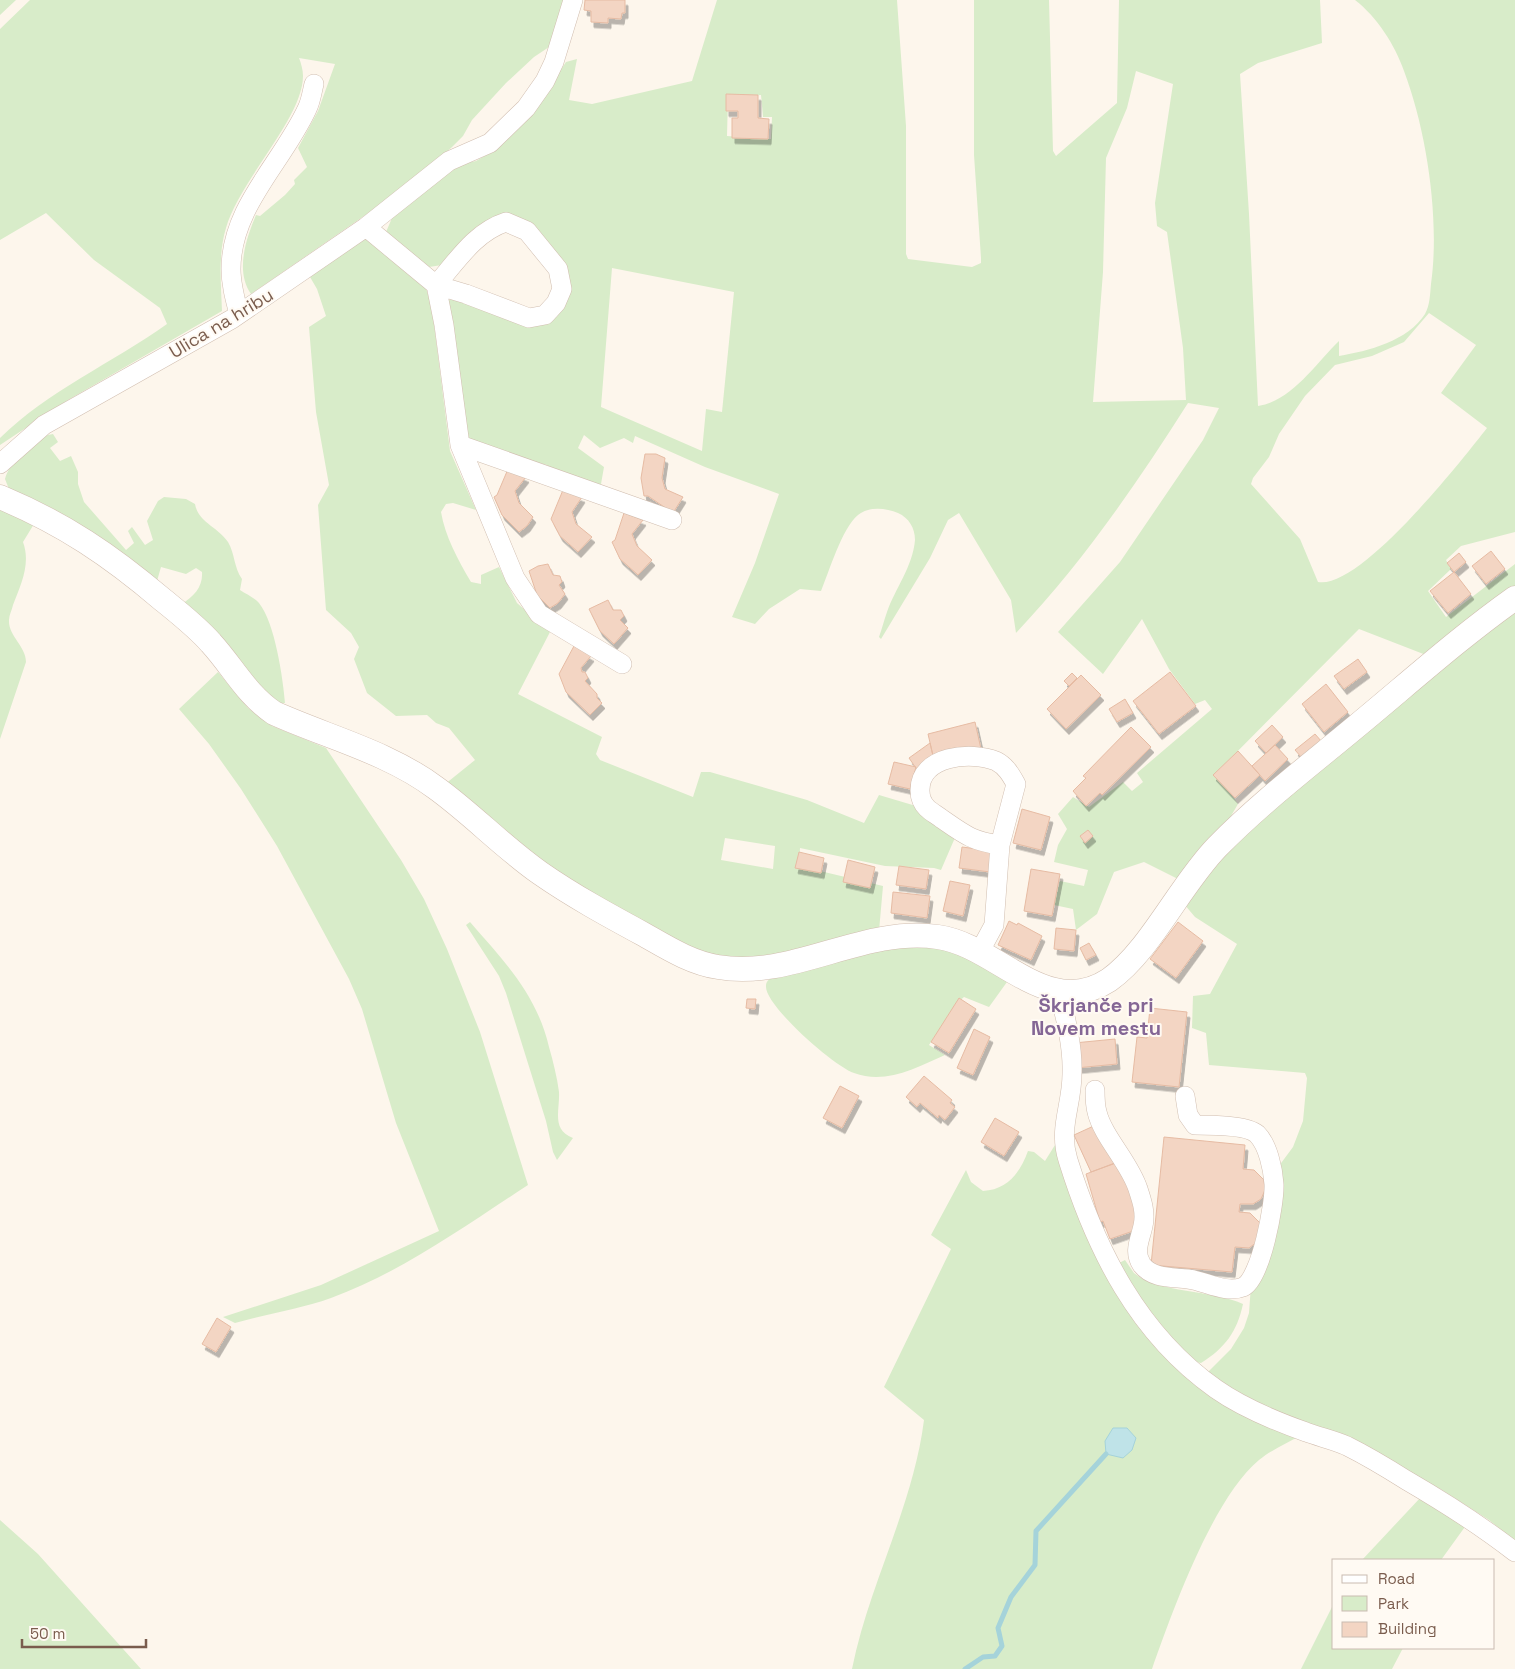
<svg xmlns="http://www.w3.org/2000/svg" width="1515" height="1669" font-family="'Space Grotesk',sans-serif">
<defs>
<filter id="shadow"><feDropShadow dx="3" dy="5.5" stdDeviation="0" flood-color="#0004"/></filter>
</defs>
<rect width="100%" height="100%" fill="#fdf6ec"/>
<path fill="#d8ecc9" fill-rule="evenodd" d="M0,0H16L0,15Z
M30,0H569L552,45L534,57L506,83L472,120L463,136L451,148L393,196L251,294C235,271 246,239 256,215L260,216L285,195L295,184L294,180L307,167L298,148L318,111L335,64L299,58C301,63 303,70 303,76C303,118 239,181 226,228C218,254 221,284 222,311L68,400L0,445V438C48,391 112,363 167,324L160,308L94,260L46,213L0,240V29Z
M717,0H897L906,126V254L908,259L972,267L981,263V258L974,155V0H1049L1053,151L1056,156L1117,103L1119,0H1320L1322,43L1258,63L1240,74L1249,214L1258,406C1292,401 1316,363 1339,341V356C1368,351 1408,341 1425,314C1430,305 1430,294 1431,284C1440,220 1427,132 1404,71C1395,45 1377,17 1355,0H1515V532L1461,546L1446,560L1451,569L1428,591L1446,617L1515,564V588L1426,655L1359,629L1216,773L1238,804L1228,821L1180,880L1144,862L1114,872L1097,914L1076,930L1073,909L1054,905L1060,881L1084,886L1088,870L1054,862L1058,845L1067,829L1058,814L1073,797L1089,807L1123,782L1132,791L1143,782L1137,773L1212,709L1205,700L1195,704L1169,669L1142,619L1103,674L1058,632L1120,562L1203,440L1219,408L1188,403C1136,485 1082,563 1016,633L1011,600L959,513L948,520L930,558L881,639L879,637C882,629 884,620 887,612C895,589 913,566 915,540C915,528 909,518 898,513C886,508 869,506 858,515C842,528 829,572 821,591L800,589L769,609L755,624L732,617L755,563L779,494L705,467L635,436L633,443L624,438L600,448L584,435L578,448L604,467L601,484L596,486L554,471L547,465L469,444L447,302L451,299L551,320L560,263L495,218L476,227L442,265L429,267L386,232L392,218L451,171L462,164L476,161L498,148L541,100L566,62L577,59L569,100L592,104L692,81ZM1136,71L1173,84L1155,203L1157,226L1167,232L1183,348L1186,400L1093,402L1103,272L1106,158L1127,108ZM761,95L763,117H772L771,139L727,136L728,97ZM612,268L734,292L722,412L706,409L702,451L601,407ZM1429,313L1476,345L1441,393L1487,428C1462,460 1360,590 1318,582L1300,539L1251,484L1253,478L1269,457L1279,434L1305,396L1335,365L1372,356L1404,342Z
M365,238L426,288L432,308L450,451L476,510L453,503L446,504L441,512C445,536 458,560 471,582L481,584V575L499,567L517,603L550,632L518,694L602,737L596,754L600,760L693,797L701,772H710L807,800L864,823L879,795L916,806L957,833L941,870L934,868L885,866L800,848L799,866L883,886L879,931L827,945L740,961L700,953L546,868L444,785L475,760L449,728L436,723L427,715L396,716L367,693L354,659L359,647L351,633L326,610L318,505L329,485L316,412L309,327L326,316L317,289L310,277ZM725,838L775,846L773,869L721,860Z
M53,434L58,442L50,448L60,461L71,456L78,472V484L84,502L126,550L134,543L128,531L132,527L145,545L153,540L147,521L158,501L164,497L186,499L195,504C198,522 218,527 228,542C235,554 234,568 242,579L240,590C246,594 255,598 259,603C275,623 283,678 285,703H275L182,604C194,596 203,587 202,572L196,568L186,574L161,567L157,581L9,489L5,479C10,461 33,436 53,434Z
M0,508L34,524L23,542C31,564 21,584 13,605C12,610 9,615 9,620C8,636 26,646 26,662L0,739Z
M1515,606V1541L1489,1520L1442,1490L1356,1442L1268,1411L1206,1374L1231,1349L1244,1328L1249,1313L1251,1285L1273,1174L1293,1147L1303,1121L1307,1078L1305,1073L1209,1065L1206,1033L1192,1028L1193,996L1210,994L1237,944L1195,917L1184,904L1222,852Z
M218,672L248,708L272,726L326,748L401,860L424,899L447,949L480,1032L528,1185C465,1226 402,1272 331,1298C300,1309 266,1314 235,1323L223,1317L321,1285L439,1231L396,1123L362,1009L349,979L277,846L241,789L209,744L179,709Z
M470,922C504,961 537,995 549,1047C553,1061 557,1077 559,1092C560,1110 551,1130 573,1138L557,1160L553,1152L546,1121L506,993L499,976L466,925Z
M883,947L946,948L1005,975L1007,982L989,1007L964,997L957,1003L929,1045L945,1055C916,1068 885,1085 854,1073C835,1067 764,1005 766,986C766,981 769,980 772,977Z
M1055,1145L1154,1342L1305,1433C1290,1442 1272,1449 1259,1460C1213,1498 1172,1612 1152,1669H852C869,1584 913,1507 924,1420L884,1387L951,1249L931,1235L966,1170L971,1182L983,1191C1007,1190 1020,1173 1028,1151L1034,1152L1045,1161Z
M1125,1260C1128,1264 1131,1269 1134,1273C1158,1293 1213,1290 1243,1304C1237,1332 1225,1348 1201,1363C1174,1360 1131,1288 1115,1265Z
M1421,1497L1467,1524L1441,1560H1362Z
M0,1520L38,1554L141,1669H0Z
M1334,1603V1648H1403L1392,1669H1301Z"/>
<path fill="#bfe3e8" stroke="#a5d3da" d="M1113,1428H1127L1136,1438L1132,1450L1123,1458L1106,1454L1105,1441Z"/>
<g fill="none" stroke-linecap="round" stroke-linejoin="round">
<path stroke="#a5d3da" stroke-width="5" d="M965,1669L983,1657L995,1656L1002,1646L998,1628L1011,1597L1035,1565L1036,1531L1106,1454"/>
</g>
<path fill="#f3d5c3" stroke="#e6bba3" filter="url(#shadow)" d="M585,0H625V13H622L621,19L608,18V23L591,22V11L584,10Z
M726,94L758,95V118L769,119L768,139L732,138V118H738V111H726Z
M645,454H656L665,458L662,478L665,489L683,497L673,513L648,496H644L641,478Z
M508,469L526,477L515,491L519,503L533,517L527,526L519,532L502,515L494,497L497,495Z
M563,490L582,497L572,512L576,524L592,537L578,552L560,536L551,519Z
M624,513L643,520L632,534L637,546L652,560L638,575L620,559L612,542L615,540Z
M1491,551L1505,569L1486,584L1472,566Z
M1459,553L1466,562L1454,572L1447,563Z
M548,564L553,575L560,576L562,582L559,585L565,594L558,603L550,608L537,595L529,571L538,566Z
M1454,572L1471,594L1448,613L1430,591Z
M608,600L613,610H621L624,616L620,620L628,628L614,644L600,631L589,609Z
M574,646L591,656L581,668L582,672H585L588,678L585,681L597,694V698L602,703L590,715L566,692L559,674Z
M1358,659L1367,672L1344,689L1334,676Z
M1170,672L1196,706L1159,734L1133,701Z
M1072,673L1077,678L1069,686L1064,681Z
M1081,675L1101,695L1066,729L1047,709Z
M1326,684L1348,712L1324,732L1302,704Z
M1125,699L1133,713L1117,722L1109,709Z
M975,722L981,749L934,760L928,734Z
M1272,725L1283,737L1266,753L1255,741Z
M1131,727L1151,747L1102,795L1100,793L1086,806L1073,791L1086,778L1083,776Z
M1315,734L1322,742L1302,758L1295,750Z
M930,743L934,760L918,771L909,758Z
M1275,745L1288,759L1265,781L1252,766Z
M1238,751L1260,775L1235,798L1213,775Z
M894,762L916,767L910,789L888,784Z
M1022,809L1050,817L1041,850L1013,843Z
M1088,830L1093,836L1085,843L1080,836Z
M962,847L993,851L990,872L959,868Z
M799,852L824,858L821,873L795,868Z
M848,860L875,867L870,888L843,882Z
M899,866L929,870L926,889L896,885Z
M1031,869L1060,874L1052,916L1024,911Z
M950,881L970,885L963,916L943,911Z
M893,892L930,896L927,918L891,913Z
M1009,921L1017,925L1018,923L1042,936L1031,960L998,945Z
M1178,922L1203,941L1176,978L1150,959Z
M1056,928L1076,930L1074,951L1054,949Z
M1089,943L1096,955L1086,960L1080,948Z
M959,998L976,1009L949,1053L931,1042Z
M747,999H756L755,1009L746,1008Z
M1150,1008L1187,1012L1179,1087L1132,1082L1137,1037L1147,1038Z
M974,1029L990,1037L973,1075L957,1068Z
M1115,1039L1117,1064L1076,1068L1074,1043Z
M924,1076L952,1100L950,1103L955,1107L945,1120L939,1115L938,1118L920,1103L917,1107L906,1097Z
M840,1086L859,1096L842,1128L823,1118Z
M995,1118L1019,1132L1004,1156L981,1142Z
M1098,1124L1116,1163L1091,1172L1074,1135Z
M1164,1137L1245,1145L1243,1169L1254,1170L1264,1180L1265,1190L1261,1199L1253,1204H1240L1239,1212L1250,1213L1260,1223L1257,1242L1249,1248L1235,1247L1232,1272L1151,1265Z
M1120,1161L1141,1221L1139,1229L1110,1239L1103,1221L1100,1222L1086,1174Z
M217,1318L231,1327L216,1352L202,1344Z"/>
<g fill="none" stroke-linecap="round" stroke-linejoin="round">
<g stroke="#d1beb0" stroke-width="20">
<path id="minor" d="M506,222L527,231L558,269L562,289L556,303L545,315L529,318L466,294L436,285C457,261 475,232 506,222Z
M366,227L449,161L490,143L526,108L545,81L554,62L573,0
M239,314C235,299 231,285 231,269C231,207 282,163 307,109C311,101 312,92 314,84
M460,445L672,520
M0,464L44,425L232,319L366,227L436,285L444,325L460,445L515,578L539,614L622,664
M980,951L994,925L1000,845L1016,784C1011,775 1006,766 996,761C972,751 919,755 920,791C920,797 922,803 927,808C931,812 937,815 942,819C965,835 972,841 1000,845
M1059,992C1066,1019 1073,1047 1072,1074C1072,1106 1058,1128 1068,1160C1096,1250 1138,1334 1216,1389C1243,1408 1275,1421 1306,1432C1319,1437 1334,1440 1347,1446C1367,1456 1387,1468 1406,1480C1444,1502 1480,1525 1515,1552
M1095,1090C1095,1097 1095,1105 1097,1112C1103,1137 1130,1163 1138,1189C1142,1201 1146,1213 1143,1226C1140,1240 1133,1252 1142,1265C1153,1279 1172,1277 1188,1279C1205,1281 1226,1294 1243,1287C1261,1279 1275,1203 1274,1184C1273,1169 1268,1145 1257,1134C1247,1125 1210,1125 1195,1125L1188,1115L1185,1096"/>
</g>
<g stroke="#d1beb0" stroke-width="25">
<path id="tertiary" d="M0,497C64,524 110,555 163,600C179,613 197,627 211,643C233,667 246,694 274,713C327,737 388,752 436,788C472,814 503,847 540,873C573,896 608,915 643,934C666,947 691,963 718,967C793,980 862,926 938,937C997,945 1047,1021 1109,980C1150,951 1180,885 1217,847C1260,803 1310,765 1358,725C1410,682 1460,637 1515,598"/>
</g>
<use href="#minor" stroke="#fff" stroke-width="19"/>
<use href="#tertiary" stroke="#fff" stroke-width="24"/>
</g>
<g text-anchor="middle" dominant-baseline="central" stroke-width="4" stroke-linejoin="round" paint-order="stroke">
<g font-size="18" fill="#7a5c4d" stroke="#fffaf3">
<text transform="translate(221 323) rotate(-31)">Ulica na hribu</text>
</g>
<g font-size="20" font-weight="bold" fill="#846695" stroke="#fffaf3">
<text x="1096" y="1005">Škrjanče pri<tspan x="1096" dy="23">Novem mestu</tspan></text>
</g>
</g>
<rect x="1332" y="1559" width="162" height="90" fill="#fffaf3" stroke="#cabbb1"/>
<rect x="1342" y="1575" width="25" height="8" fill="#ffffff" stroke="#cabbb1"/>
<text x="1378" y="1584" font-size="15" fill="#7a5c4d">Road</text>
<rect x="1342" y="1596" width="25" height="15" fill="#d8ecc9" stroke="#cabbb1"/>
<text x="1378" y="1609" font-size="15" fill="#7a5c4d">Park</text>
<rect x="1342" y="1622" width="25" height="15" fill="#f3d5c3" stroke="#cabbb1"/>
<text x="1378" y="1634" font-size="15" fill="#7a5c4d">Building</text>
<path d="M22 1639v8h124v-8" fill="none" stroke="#7a5c4d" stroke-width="2.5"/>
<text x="30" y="1639" font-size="15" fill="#7a5c4d" stroke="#fffaf3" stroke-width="4" paint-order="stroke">50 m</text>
</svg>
